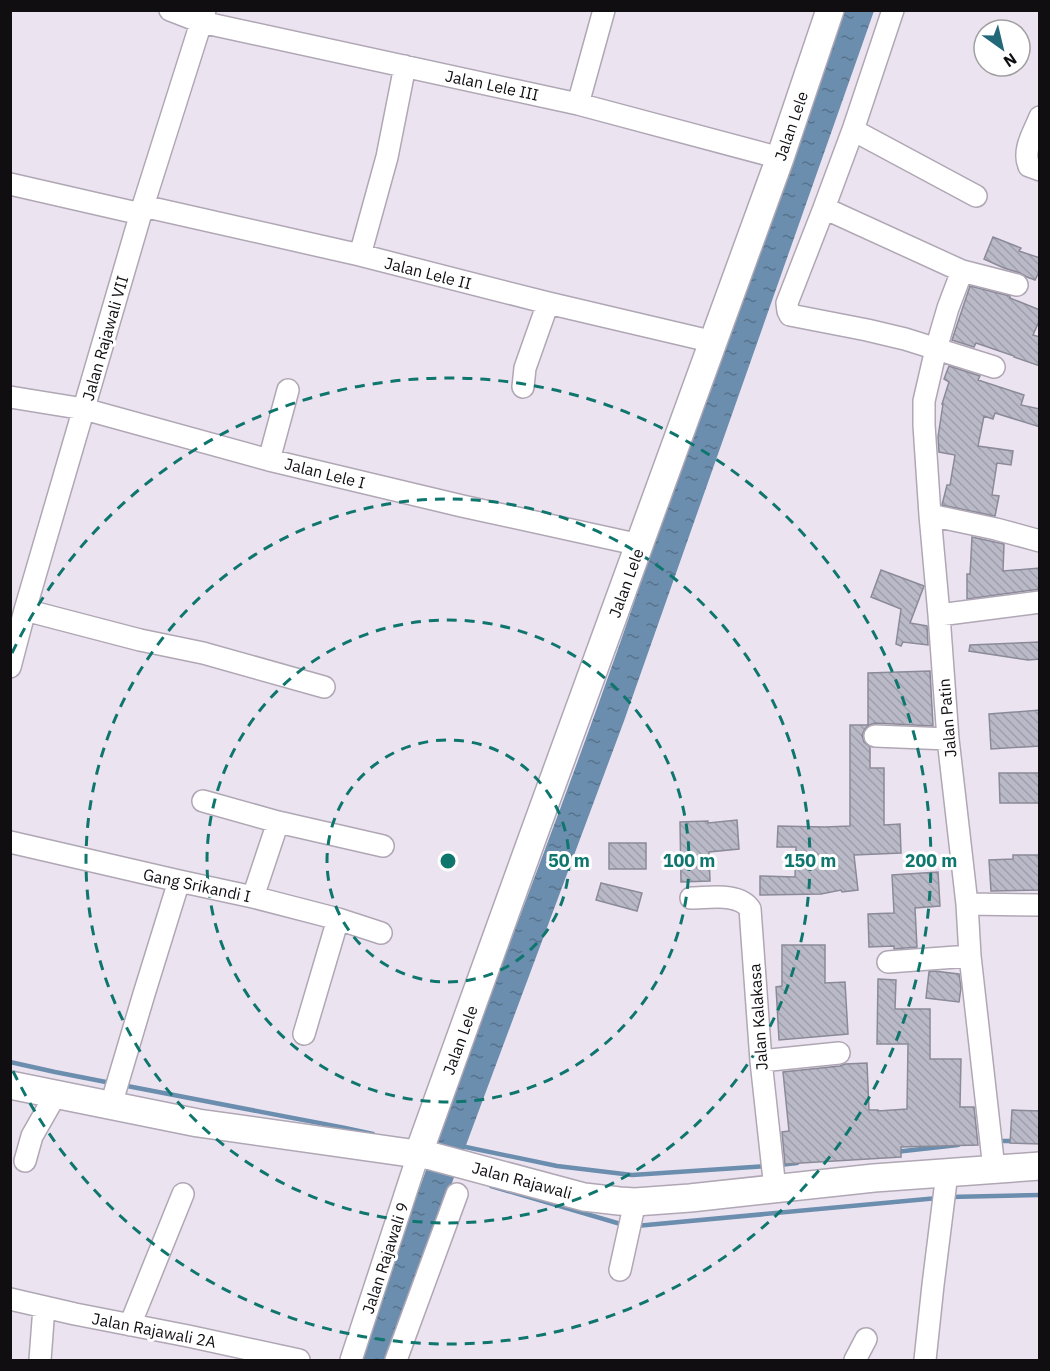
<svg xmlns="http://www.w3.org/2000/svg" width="1050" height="1371" font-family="'IBM Plex Sans',sans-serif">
<defs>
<pattern id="water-ripples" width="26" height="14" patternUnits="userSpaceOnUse" patternTransform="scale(1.5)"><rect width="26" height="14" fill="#6b8eae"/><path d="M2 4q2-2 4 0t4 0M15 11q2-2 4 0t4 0" fill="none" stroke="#57728c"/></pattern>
<pattern id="building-back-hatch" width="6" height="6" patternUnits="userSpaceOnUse" patternTransform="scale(1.5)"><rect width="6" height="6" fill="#bab9c8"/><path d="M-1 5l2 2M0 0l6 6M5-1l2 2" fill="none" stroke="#9f9eab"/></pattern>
</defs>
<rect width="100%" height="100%" fill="#ece3f1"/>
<path fill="url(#water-ripples)" d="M840,11H874L624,721L386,1360H357C406,1225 455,1090 505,956C560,810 615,664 663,516Z"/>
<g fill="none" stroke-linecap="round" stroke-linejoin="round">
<path stroke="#6b8eae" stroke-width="4.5" d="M10,1062L55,1072L111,1083
M122,1085L345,1128L373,1134
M996,1141H1015
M461,1146L557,1166L632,1175L767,1166
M895,1152L958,1145
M779,1165L797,1163
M491,1186L624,1225
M949,1197L1040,1195
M636,1226L938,1198"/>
</g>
<path fill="url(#building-back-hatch)" stroke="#8b8a98" stroke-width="1.5" d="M993,237L1021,248L1019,251L1040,258V270L1035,280L1027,277L1020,273L1004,268L984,259Z
M970,286L1010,296V298L1040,310V319L1033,335L1040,337V366L1014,357V356L976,343L974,347L952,340Z
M949,366L980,376L978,380L1024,395L1021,405L1040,409V427L995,413L993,419L984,416L978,446L1013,451L1011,465L997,463L992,495L999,496L995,516L942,505L947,485H950L955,455L939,452L938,437L943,404H942L949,382L944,379Z
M972,537L1004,544L1003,571L1040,568V589L967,599V574H970Z
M881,570L924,586L910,623L927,626L928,645L903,642L901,646L896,644L901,609L871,597Z
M1040,642V659L1028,660L969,651L970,645Z
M930,671L933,726L875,723L869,725L865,729L862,735L864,742L870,747V768H884V825L900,824L901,853L854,855L858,890L842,892L841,890L821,894L760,895V876L795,877L796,847H777L778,826L825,827L850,826V725H868V673Z
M1040,710V746L991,749L989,714Z
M999,773H1040V803H1000Z
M737,820L739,849L709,852L710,881L681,882L680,822L708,821V823Z
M609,843H646V869H609Z
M1013,855H1040V890L991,891L989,860L1013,859Z
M938,872L940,906L915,908L917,947L894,949V946L869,947L868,914L894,913L892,875Z
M601,883L642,893L637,911L596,900Z
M782,945H825V983L845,982L848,1034L779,1040L776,987L782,986Z
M934,971L959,974L961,988L959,1002L926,998L929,972Z
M878,979L896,980L895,1009H930V1059H961L960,1107H974L978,1145L901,1147V1157L785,1164L782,1132L789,1131L783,1072L840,1066L845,1064L867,1063L869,1110H878V1111L907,1109L908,1044H877Z
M1012,1110L1040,1111V1144L1010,1143Z"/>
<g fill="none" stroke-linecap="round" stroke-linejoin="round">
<g stroke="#b0a7b5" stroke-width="24">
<path id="minor" d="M170,10L201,22L578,104L780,158
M893,10L853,130L824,208L962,271L1017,285
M578,104L604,10
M1040,117C1034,132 1022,150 1029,166L1040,170
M853,130L976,196
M10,184L141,214
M143,206L360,255L548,303L714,342
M824,208L787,303L788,311L790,315L867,330L905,339L994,367
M360,255L387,157L405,66
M962,271L948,308L936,349L924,401V425L930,515L939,615L948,739L967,904L970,956L994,1169
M523,387L525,368L548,303
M10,397L84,409L269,460L462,506L640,545
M269,460L288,390
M930,515L996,529L1040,541
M25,610L140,640L203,653L324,687
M939,615L1040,602
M10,667L25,610L143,206L205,10
M875,736L948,739
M203,801L278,822L383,846
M10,842L179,881L253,897L338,919L381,933
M253,897L278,822
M691,898C709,898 739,892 750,909L761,1061L775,1189
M967,904L1040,905
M888,962L970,956
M304,1034L338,919
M761,1061L839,1053
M111,1105L144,994L179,881
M25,1161L32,1136L56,1094
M620,1270L635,1202
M10,1299L75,1314L188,1336L299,1360
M130,1325L183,1194
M40,1360L44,1307
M351,1360L418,1155
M396,1360L457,1194
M855,1360L866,1339
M925,1360L933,1285L947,1173"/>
</g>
<g stroke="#b0a7b5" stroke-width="30">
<path id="major" d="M10,1085L198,1123L431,1156L584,1197L619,1201L635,1202L690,1198L874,1178L1040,1166
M418,1155L532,839L780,158L830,10"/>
</g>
<use href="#minor" stroke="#fff" stroke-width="21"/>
<use href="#major" stroke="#fff" stroke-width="27"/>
</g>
<g fill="none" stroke="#0f766e" stroke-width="3" stroke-dasharray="10 8">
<circle cx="448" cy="861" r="121"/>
<circle cx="448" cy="861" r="241"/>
<circle cx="448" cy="861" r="362"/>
<path d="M12 653A483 483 0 1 1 12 1069"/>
</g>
<g text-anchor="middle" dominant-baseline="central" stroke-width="6" stroke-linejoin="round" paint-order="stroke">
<g font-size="16" fill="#110e12" stroke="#fff">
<text transform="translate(492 85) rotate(12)">Jalan Lele III</text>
<text transform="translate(791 126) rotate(-71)">Jalan Lele</text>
<text transform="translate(428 273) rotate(14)">Jalan Lele II</text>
<text transform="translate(105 338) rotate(-74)">Jalan Rajawali VII</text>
<text transform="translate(325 473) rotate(14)">Jalan Lele I</text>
<text transform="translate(626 583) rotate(-70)">Jalan Lele</text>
<text transform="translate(947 718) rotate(-95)">Jalan Patin</text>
<text transform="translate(197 885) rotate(12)">Gang Srikandi I</text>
<text transform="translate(758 1017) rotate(-94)">Jalan Kalakasa</text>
<text transform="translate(460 1040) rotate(-70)">Jalan Lele</text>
<text transform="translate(522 1180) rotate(15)">Jalan Rajawali</text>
<text transform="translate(385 1258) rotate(-72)">Jalan Rajawali 9</text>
<text transform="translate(154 1330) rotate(11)">Jalan Rajawali 2A</text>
</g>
</g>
<circle cx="448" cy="861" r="9" fill="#0f766e" stroke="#fff" stroke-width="3"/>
<g font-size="18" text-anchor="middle" font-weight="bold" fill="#0f766e" stroke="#fff" stroke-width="6" stroke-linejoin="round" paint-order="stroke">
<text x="569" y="867">50 m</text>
<text x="689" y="867">100 m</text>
<text x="810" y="867">150 m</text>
<text x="931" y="867">200 m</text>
</g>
<rect width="1050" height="1371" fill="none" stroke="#110e12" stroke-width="24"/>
<g transform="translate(1002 48) rotate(146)"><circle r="28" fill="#ffffff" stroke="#a09fa0" stroke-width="1.5"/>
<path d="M0-4.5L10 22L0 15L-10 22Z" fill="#226878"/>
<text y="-9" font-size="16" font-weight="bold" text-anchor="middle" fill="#110e12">N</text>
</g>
</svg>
